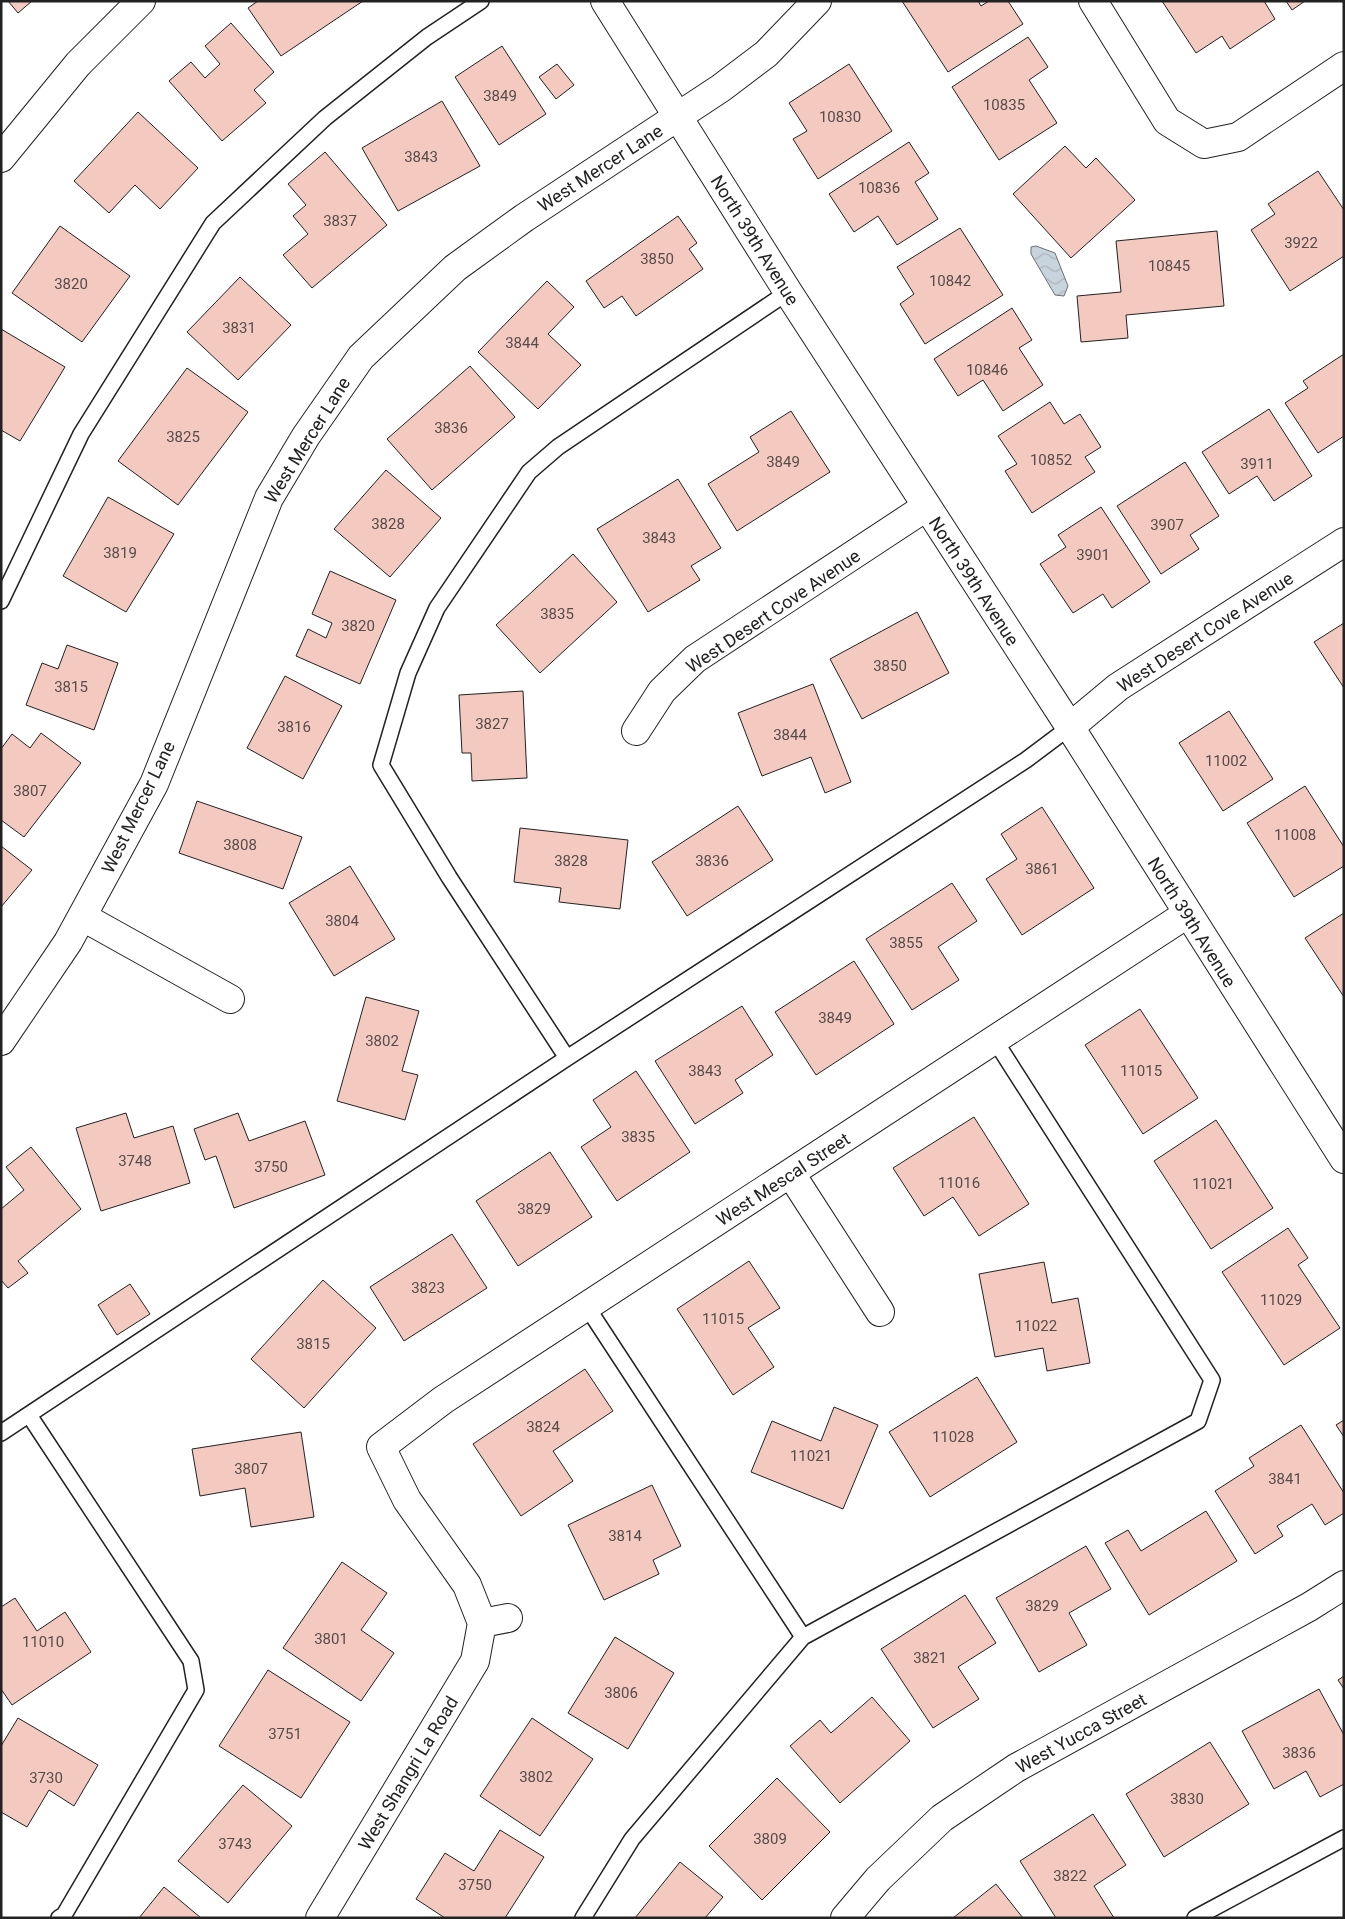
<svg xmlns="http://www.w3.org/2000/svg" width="1345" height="1919" font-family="Roboto,sans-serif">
<defs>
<pattern id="water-waves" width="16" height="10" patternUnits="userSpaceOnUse" patternTransform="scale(1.25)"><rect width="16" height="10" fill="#c7d3dd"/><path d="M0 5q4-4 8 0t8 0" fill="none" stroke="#abb5bd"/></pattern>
</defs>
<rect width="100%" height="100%" fill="#fff"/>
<path fill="url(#water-waves)" stroke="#6f6f6f" d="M1036,246L1055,253L1068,286L1064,296L1055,295L1031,254V247Z"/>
<path fill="#f3c9c0" stroke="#222" d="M8,1H32L18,13Z
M258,1H363L281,56L248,8Z
M902,1H978L981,6L989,1H1008L1023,24L948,72Z
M1162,1H1264L1275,19L1230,49L1222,36L1196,53Z
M1286,1H1305L1292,10Z
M231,23L274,72L254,90L266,103L222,141L169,81L191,62L205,78L220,64L205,46Z
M1028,37L1048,67L1029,80L1057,123L999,160L952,87Z
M502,46L546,114L499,145L455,77Z
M557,64L574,85L556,99L539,77Z
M849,64L892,131L818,179L793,139L807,131L789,103Z
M442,101L480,166L398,211L362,148Z
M138,112L198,168L160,209L135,185L109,213L74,181Z
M909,142L929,173L915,182L938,219L897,245L878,216L854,232L829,194Z
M1065,146L1086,168L1096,158L1135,200L1071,258L1013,194Z
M325,152L387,225L312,288L283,255L308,234L293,216L306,205L288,184Z
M1318,171L1344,210V256L1290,291L1251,230L1275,214L1268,204Z
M678,216L697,243L689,249L703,269L636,316L622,296L604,308L586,281Z
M60,226L130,276L82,342L12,293Z
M960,228L1003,295L925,344L900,304L914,294L897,267Z
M1217,231L1224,306L1126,315L1128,338L1081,342L1077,296L1121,292L1116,241Z
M240,277L291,325L238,380L187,332Z
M547,281L574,307L548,334L581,365L538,409L478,352Z
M1012,308L1032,340L1019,348L1043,385L1003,411L983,380L958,396L934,359Z
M1,329L65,367L20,441L1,430Z
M1344,354V436L1318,453L1285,403L1308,388L1303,381Z
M470,366L515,417L432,490L387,439Z
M187,368L248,412L178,505L118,461Z
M1050,402L1064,424L1080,414L1101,447L1085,457L1095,472L1032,513L1005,471L1017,464L998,436Z
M1269,409L1312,476L1274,501L1257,476L1229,494L1202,452Z
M791,411L830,472L737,531L708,484L759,452L750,437Z
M1185,462L1219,516L1190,535L1199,549L1161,574L1117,506Z
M386,470L441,518L390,577L334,529Z
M678,479L721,548L691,566L700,580L648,612L597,529Z
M108,497L174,534L126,612L63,576Z
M1101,507L1150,582L1112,608L1103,594L1073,613L1040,564L1066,547L1058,535Z
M573,554L617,602L540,673L496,625Z
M330,571L396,600L360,684L296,656L308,629L326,638L332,623L312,614Z
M917,612L949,673L862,719L830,659Z
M1344,623V688L1314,642Z
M67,645L118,663L94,730L26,705L42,663L58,669Z
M285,676L342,706L303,779L247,748Z
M813,684L851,782L825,793L811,757L762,776L738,713Z
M523,691L527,778L472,781L471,753H462L459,695Z
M1229,711L1273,779L1223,811L1179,743Z
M41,733L81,763L24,837L1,820V749L12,734L30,748Z
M1305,786L1344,847V866L1294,897L1247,823Z
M197,801L302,837L283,889L179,853Z
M738,806L773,860L687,916L652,862Z
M1042,807L1094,888L1022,935L986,879L1017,859L1001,834Z
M520,828L628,840L620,909L559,902L561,888L514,882Z
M1,846L32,870L1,907Z
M350,866L395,939L334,976L289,903Z
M952,883L977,921L938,947L959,980L912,1010L866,939Z
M1344,913V997L1305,938Z
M854,961L894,1024L816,1075L775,1012Z
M366,997L419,1011L402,1071L418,1075L405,1120L337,1101Z
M742,1006L773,1055L735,1080L743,1093L695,1124L655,1061Z
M1140,1009L1198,1098L1143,1134L1085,1045Z
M636,1071L690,1152L617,1201L581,1147L611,1127L593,1100Z
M126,1113L134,1138L173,1126L190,1183L101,1211L76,1128Z
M238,1113L249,1141L305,1121L325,1175L234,1208L216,1156L205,1160L194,1129Z
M974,1117L1029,1204L979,1236L953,1197L924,1216L893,1168Z
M1216,1120L1273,1208L1211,1249L1154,1161Z
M31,1147L81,1209L18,1261L28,1273L8,1288L1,1280V1209L24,1190L6,1167Z
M550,1152L592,1217L518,1266L476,1201Z
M1288,1228L1308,1258L1298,1265L1340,1328L1284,1365L1222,1272Z
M452,1234L487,1288L404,1341L370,1287Z
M749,1261L780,1308L748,1328L774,1367L733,1395L677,1309Z
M1044,1262L1052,1303L1078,1298L1090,1363L1047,1371L1043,1348L995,1357L979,1274Z
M323,1280L376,1328L304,1408L251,1359Z
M130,1284L150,1314L117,1335L98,1305Z
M585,1369L613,1411L553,1451L573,1481L521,1516L473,1444Z
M977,1377L1017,1442L930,1497L889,1432Z
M834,1407L878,1425L843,1509L751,1472L772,1421L821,1441Z
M1344,1420V1437L1336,1425Z
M1301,1425L1344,1493V1513L1325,1525L1312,1504L1277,1526L1283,1536L1255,1554L1215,1491L1254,1466L1249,1458Z
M301,1432L314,1517L251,1527L245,1488L200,1496L192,1449Z
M652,1485L681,1546L653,1560L659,1574L604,1600L568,1525Z
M1206,1511L1237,1561L1149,1615L1105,1543L1128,1530L1141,1551Z
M1086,1546L1111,1589L1069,1613L1087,1645L1039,1672L996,1598Z
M342,1562L387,1593L361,1630L394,1653L361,1701L283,1648Z
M965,1595L996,1643L958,1667L979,1699L933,1728L881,1649Z
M15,1598L37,1631L65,1612L91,1652L12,1705L1,1689V1607Z
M615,1637L674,1673L628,1749L568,1713Z
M268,1670L350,1722L301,1798L219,1746Z
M1344,1676V1689L1338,1680Z
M1319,1689L1344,1735V1784L1320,1797L1306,1771L1274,1789L1242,1731Z
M872,1697L910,1741L840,1803L790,1746L820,1720L831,1733Z
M18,1718L98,1765L74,1806L49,1790L27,1827L1,1812V1746Z
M532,1718L593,1759L540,1836L480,1796Z
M1210,1742L1249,1804L1164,1857L1126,1794Z
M777,1778L830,1832L762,1900L709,1846Z
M243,1785L292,1826L228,1903L178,1861Z
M1093,1814L1126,1865L1094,1886L1114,1918H1056L1020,1861Z
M500,1830L544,1857L505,1918H445L416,1899L445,1853L474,1871Z
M680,1862L723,1897L705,1918H635Z
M996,1884L1023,1918H953Z
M164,1887L201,1918H139Z"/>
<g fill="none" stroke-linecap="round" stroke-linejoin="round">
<g stroke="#222" stroke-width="18">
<path id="lane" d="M1,601L81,434L213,223L325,118L427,37L481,1
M567,1058L449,877L381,765L408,673L437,608L529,472L558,447L788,292
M587,1307L803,1637
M29,1415L191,1661L196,1690L64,1915L59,1918
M1,1433L567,1058L1026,760L1070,727
M583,1918L632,1839L803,1637L1198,1421L1212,1380L994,1039
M1195,1918L1344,1838"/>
</g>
<g stroke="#222" stroke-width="30">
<path id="street" d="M1093,1L1167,121L1204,144L1238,137L1344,66
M1,158L78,64L141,1
M1070,727L1118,687L1344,542
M636,731L662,691L695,659L926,507
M83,917L230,999
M1,1041L68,942L154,784L269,498L306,436L361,357L455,268L524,218L721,88L766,54L817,1
M791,1174L880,1312
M482,1623L508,1618
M320,1918L475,1661L482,1623L467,1585L407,1500L381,1447L443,1400L1187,914
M845,1918L878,1879L942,1818L1016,1768L1309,1607L1344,1585"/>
</g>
<g stroke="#222" stroke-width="30">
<path id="secondary" d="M605,1L788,292L1070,727L1344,1159"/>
</g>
<use href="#lane" stroke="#fff" stroke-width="15"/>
<use href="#street" stroke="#fff" stroke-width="28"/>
<use href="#secondary" stroke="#fff" stroke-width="28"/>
</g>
<g text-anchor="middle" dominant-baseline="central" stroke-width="4" stroke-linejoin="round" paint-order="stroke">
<g font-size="15" fill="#564c4a">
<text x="500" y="96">3849</text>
<text x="1004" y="105">10835</text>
<text x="840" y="117">10830</text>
<text x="421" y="157">3843</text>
<text x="879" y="188">10836</text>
<text x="340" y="221">3837</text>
<text x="1301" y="243">3922</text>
<text x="657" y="259">3850</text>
<text x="1169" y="266">10845</text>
<text x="950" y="281">10842</text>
<text x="71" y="284">3820</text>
<text x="239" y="328">3831</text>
<text x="522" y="343">3844</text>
<text x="987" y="370">10846</text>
<text x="451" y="428">3836</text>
<text x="183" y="437">3825</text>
<text x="1051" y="460">10852</text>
<text x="783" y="462">3849</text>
<text x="1257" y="464">3911</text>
<text x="388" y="524">3828</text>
<text x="1167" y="525">3907</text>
<text x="659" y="538">3843</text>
<text x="120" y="553">3819</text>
<text x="1093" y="555">3901</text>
<text x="557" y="614">3835</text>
<text x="358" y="626">3820</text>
<text x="890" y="666">3850</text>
<text x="71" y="687">3815</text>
<text x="492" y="724">3827</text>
<text x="294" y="727">3816</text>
<text x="790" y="735">3844</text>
<text x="1226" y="761">11002</text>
<text x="30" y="791">3807</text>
<text x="1295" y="835">11008</text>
<text x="240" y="845">3808</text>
<text x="571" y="861">3828</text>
<text x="712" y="861">3836</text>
<text x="1042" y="869">3861</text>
<text x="342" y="921">3804</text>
<text x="906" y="943">3855</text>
<text x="835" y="1018">3849</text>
<text x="382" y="1041">3802</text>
<text x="705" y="1071">3843</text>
<text x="1141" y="1071">11015</text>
<text x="638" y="1137">3835</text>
<text x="135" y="1161">3748</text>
<text x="271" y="1167">3750</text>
<text x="959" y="1183">11016</text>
<text x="1213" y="1184">11021</text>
<text x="534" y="1209">3829</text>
<text x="428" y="1288">3823</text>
<text x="1281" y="1300">11029</text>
<text x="723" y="1319">11015</text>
<text x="1036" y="1326">11022</text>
<text x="313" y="1344">3815</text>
<text x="543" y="1427">3824</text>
<text x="953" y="1437">11028</text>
<text x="811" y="1456">11021</text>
<text x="251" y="1469">3807</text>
<text x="1285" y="1479">3841</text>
<text x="625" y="1536">3814</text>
<text x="1042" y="1606">3829</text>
<text x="331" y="1639">3801</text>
<text x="43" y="1642">11010</text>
<text x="930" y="1658">3821</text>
<text x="621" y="1693">3806</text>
<text x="285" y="1734">3751</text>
<text x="1299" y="1753">3836</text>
<text x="536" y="1777">3802</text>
<text x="46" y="1778">3730</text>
<text x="1187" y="1799">3830</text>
<text x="770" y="1839">3809</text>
<text x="235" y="1844">3743</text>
<text x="1070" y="1876">3822</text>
<text x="475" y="1885">3750</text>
</g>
<g font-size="18" fill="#222" stroke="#fff">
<text transform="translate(600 168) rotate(-33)">West Mercer Lane</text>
<text transform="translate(755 240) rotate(58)">North 39th Avenue</text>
<text transform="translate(307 440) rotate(-58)">West Mercer Lane</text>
<text transform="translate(974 581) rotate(57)">North 39th Avenue</text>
<text transform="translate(773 611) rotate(-34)">West Desert Cove Avenue</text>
<text transform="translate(1205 632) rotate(-33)">West Desert Cove Avenue</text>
<text transform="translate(138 807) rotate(-64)">West Mercer Lane</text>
<text transform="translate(1192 922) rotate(58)">North 39th Avenue</text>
<text transform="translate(783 1179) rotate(-33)">West Mescal Street</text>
<text transform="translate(1081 1733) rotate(-29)">West Yucca Street</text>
<text transform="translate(408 1773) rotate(-59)">West Shangri La Road</text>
</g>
</g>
<rect width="1345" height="1919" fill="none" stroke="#222222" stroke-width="5"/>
</svg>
